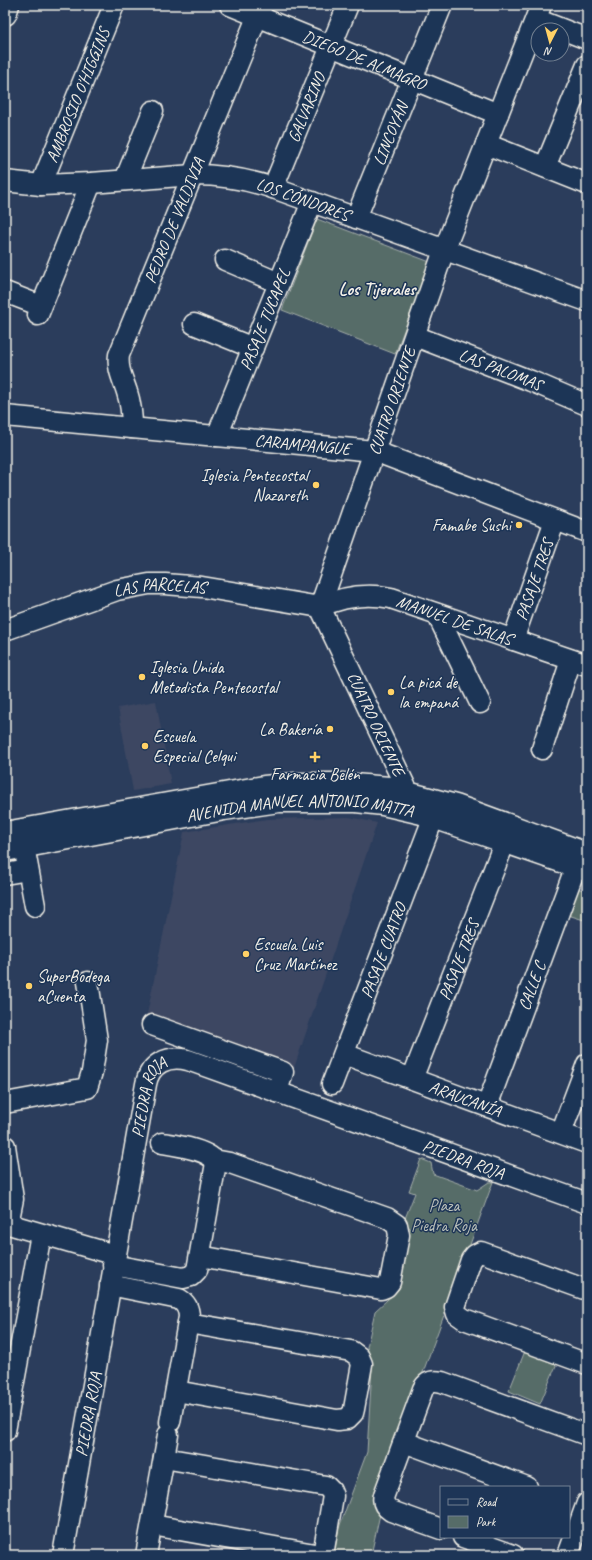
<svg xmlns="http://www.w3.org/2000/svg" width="592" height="1560" font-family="Caveat,sans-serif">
<rect width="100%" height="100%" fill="#2b3d5c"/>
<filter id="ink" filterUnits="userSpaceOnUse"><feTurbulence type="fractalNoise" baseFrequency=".025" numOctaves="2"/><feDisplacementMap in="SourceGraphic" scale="8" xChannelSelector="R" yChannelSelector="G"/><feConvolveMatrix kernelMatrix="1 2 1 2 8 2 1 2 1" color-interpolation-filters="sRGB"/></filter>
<g filter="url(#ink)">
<path fill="#3c4762" d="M156,701L171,784L133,791L118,708Z
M349,817L377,823L289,1083L144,1029L184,832L267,819Z"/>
<path fill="#566c68" stroke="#a5aea8" d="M317,219L430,262L395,354L282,310Z
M578,888L587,892V921L568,915Z
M421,1159L431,1163L433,1174L477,1190L489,1182H493L376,1500L380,1514L371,1555H333L340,1525L367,1452L372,1368L367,1347L375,1311L399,1289L410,1228L404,1221L415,1193L409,1191Z
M525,1351L557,1363L540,1404L509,1391Z"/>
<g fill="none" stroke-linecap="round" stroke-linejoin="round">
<g stroke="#f4f1e8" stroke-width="23">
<g id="minor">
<path id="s1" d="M230,5L498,114"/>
<path d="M536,19L587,39"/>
<path d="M486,144L587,184"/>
<path d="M545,167L587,65"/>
<path d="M125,180L153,111"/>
<path id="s2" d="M5,181L41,185L91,183L193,175C221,175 247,179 273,188L587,301"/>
<path id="s3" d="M41,185L114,5"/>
<path id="s4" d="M273,188L348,5"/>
<path id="s5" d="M356,218L442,5"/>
<path d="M225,260L279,283"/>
<path d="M5,292L41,306"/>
<path d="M38,315L91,183"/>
<path d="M194,324L253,348"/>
<path id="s6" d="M415,336L531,381L587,405"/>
<path id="s7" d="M5,416L374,451L587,532"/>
<path id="s8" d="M132,428C132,416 131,404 127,392C123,379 117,369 119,355L262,5"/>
<path id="s9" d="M217,436L312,202"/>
<path id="s10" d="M320,607C344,596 366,593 391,598L587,665"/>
<path d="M437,614L480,703"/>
<path id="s11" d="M5,630L117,590L149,584H165L202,587L320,607"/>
<path id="s12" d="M513,640L555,520"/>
<path d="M542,749L571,660"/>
<path id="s13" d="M408,792L320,607L443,253L541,5"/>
<path d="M24,846L35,906"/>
<path d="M5,874L28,870"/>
<path d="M152,1025L283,1072L277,1092"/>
<path id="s14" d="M344,1054L587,1143"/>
<path id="s15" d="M412,1079L505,841"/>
<path id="s16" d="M332,1084L434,816"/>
<path d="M5,1103L87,1088L92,1072L97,1040L88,982"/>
<path id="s17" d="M487,1106L576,866"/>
<path d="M561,1133L587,1064"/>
<path d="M5,1146L13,1199L8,1224"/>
<path d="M5,1223L115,1255"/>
<path d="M200,1256L381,1289L386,1287L390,1282L399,1235L397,1225L387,1218L230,1163L214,1160"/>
<path d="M113,1265L183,1278L191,1276L197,1270L216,1163C211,1150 174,1145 162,1143"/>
<path d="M110,1285L179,1299C186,1303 189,1309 189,1317L170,1422"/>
<path d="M587,1290L481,1252L475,1255L471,1260L455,1307L457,1314L464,1319L587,1364"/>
<path d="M176,1391L337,1420L347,1419L353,1413L354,1409L362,1364L359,1357L351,1351L188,1323"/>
<path d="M5,1431L41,1234"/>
<path d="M404,1442L527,1487"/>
<path d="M164,1458L326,1486L331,1491L333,1496L323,1555"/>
<path d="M152,1525L320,1555"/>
<path d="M441,1529L391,1511C385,1507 382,1502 384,1495L423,1389C427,1381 433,1380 442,1382L587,1435"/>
<path d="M463,1537L513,1555"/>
<path id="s18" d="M63,1555L146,1084C150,1063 168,1055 188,1060L587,1203"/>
<path d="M146,1555L168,1435"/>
<path d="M568,1555L587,1503"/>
</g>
</g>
<g stroke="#f4f1e8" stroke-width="25">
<g id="major">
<path d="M5,14L8,5"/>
<path d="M5,833L264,787L296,784H342L389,788L456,806L587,854"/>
<path id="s19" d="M5,850L224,809L279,801H356L383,804L422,813L587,870"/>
</g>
</g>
<use href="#minor" stroke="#1d3557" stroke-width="20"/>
<use href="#major" stroke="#1d3557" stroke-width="22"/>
</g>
</g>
<g fill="#ffd166" stroke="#1d3557" stroke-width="1.5">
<circle cx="316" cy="485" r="4"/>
<circle cx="519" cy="525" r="4"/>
<circle cx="142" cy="677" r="4"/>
<circle cx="391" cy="692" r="4"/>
<circle cx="330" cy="729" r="4"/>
<circle cx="145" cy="746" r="4"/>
<path d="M313 751h4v4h4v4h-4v4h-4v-4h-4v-4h4z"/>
<circle cx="246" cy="954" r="4"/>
<circle cx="29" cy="986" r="4"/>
</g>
<g text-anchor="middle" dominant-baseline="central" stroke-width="3" stroke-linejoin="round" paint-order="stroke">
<g font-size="17" fill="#f4f1e8" stroke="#1d3557">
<text stroke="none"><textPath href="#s1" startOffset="145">DIEGO DE ALMAGRO</textPath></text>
<text stroke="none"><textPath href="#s3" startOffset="97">AMBROSIO O'HIGGINS</textPath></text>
<text stroke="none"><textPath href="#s4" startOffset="87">GALVARINO</textPath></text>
<text stroke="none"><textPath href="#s5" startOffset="91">LINCOYÁN</textPath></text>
<text stroke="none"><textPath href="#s2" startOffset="302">LOS CÓNDORES</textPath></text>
<text stroke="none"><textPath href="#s8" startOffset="220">PEDRO DE VALDIVIA</textPath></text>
<text stroke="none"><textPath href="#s9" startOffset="126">PASAJE TUCAPEL</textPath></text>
<text stroke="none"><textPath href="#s6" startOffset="92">LAS PALOMAS</textPath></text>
<text stroke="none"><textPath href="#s13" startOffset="423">CUATRO ORIENTE</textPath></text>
<text stroke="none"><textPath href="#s7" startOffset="299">CARAMPANGUE</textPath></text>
<text stroke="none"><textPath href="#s12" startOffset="64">PASAJE TRES</textPath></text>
<text stroke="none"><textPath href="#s11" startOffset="162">LAS PARCELAS</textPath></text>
<text stroke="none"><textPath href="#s10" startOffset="140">MANUEL DE SALAS</textPath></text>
<text transform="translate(376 724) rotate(65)">CUATRO ORIENTE</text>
<text stroke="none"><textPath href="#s19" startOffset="299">AVENIDA MANUEL ANTONIO MATTA</textPath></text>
<text stroke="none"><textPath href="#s16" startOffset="143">PASAJE CUATRO</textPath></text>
<text stroke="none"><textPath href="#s15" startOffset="128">PASAJE TRES</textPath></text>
<text stroke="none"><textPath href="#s17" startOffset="128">CALLE C</textPath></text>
<text stroke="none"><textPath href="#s14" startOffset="129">ARAUCANÍA</textPath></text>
<text stroke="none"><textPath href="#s18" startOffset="467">PIEDRA ROJA</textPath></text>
<text stroke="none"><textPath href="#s18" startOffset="826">PIEDRA ROJA</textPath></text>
<text stroke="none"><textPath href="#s18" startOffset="143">PIEDRA ROJA</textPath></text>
</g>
<g font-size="17" fill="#f4f1e8" stroke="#1d3557" text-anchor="start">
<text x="308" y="475" text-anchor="end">Iglesia Pentecostal<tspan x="308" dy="20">Nazareth</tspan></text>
<text x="511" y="525" text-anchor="end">Famabe Sushi</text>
<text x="150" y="667">Iglesia Unida<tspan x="150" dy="20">Metodista Pentecostal</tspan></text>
<text x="399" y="682">La picá de<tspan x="399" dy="20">la empaná</tspan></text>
<text x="322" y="729" text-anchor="end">La Bakería</text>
<text x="153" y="736">Escuela<tspan x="153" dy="20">Especial Celqui</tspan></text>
<text x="315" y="774" text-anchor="middle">Farmacia Belén</text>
<text x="254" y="944">Escuela Luis<tspan x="254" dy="20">Cruz Martínez</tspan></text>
<text x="37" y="976">SuperBodega<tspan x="37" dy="20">aCuenta</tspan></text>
</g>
<g font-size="17" fill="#bdc2bb" stroke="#1d3557">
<text x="444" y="1205">Plaza<tspan x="444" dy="20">Piedra Roja</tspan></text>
</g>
<g font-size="18" font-weight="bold" fill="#f4f1e8" stroke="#1d3557">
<text x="377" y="289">Los Tijerales</text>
</g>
</g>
<rect width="592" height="1560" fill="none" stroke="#1d3557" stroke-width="20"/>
<rect x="10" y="10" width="572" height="1540" fill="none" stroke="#f4f1e8" stroke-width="1.5" filter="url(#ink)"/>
<rect x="440" y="1486" width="130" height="52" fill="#1d3557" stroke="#738091"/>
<rect x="448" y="1499" width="20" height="6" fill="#1d3557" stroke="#738091"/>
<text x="476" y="1506" font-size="12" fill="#f4f1e8">Road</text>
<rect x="448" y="1516" width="20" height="12" fill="#566c68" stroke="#738091"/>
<text x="476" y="1526" font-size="12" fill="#f4f1e8">Park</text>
<g transform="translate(550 42) rotate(186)"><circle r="19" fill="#1d3557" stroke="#738091"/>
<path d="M0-3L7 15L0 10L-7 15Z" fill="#ffd166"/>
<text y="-6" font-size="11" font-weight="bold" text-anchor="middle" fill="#f4f1e8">N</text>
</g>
</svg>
